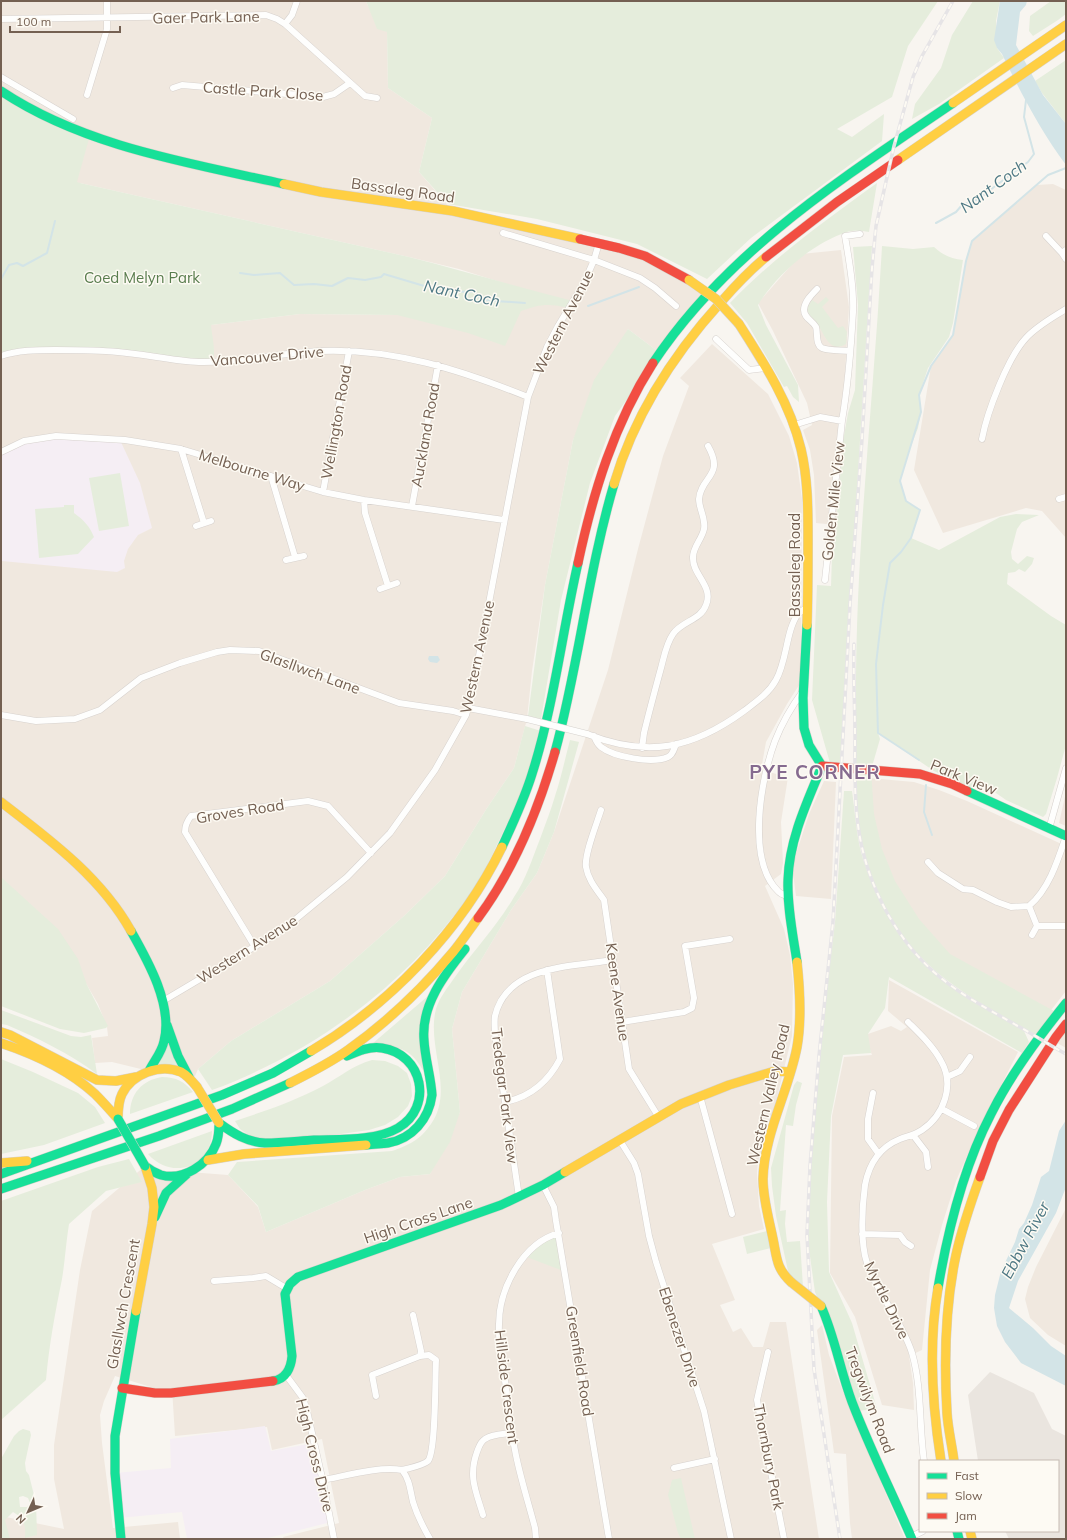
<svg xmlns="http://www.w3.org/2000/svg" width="1067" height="1540" font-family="Mulish,sans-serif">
<rect width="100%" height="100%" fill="#f8f5f0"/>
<path fill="#f0e8df" d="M1,1H366L368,6L387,32L388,88L432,118L419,172L453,211L619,248L707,292L660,353L628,329L573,440L545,585L532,671L527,719L514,768L487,808L445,876L405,915L330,981L231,1041L198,1069L193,1081L189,1077L149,1071L112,1062L95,1063L92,1038L108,1036L107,1027L98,1004L63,944L1,878V305L211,325L300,314L397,315L522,289L459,269L409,257L80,183L69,184L1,91Z
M1053,184L1066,190V538L1042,511L1026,508L943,533L914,470L931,366L953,335L966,261L972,241L1037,185Z
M841,250L849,307L836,525L816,523L814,475L810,450L803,430L812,425L807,403L773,331L758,303L801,254Z
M712,344L768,394L789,436L797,463L802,499L801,682L787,704L766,742L761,770L788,777L781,822L783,863L781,874L765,886L784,929L790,955L793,984L792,1036L774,1110L758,1161L757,1173L759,1206L764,1229L712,1244L735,1300L720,1305L733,1332L741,1328L753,1347H763L770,1322H786L819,1539H284L283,1537L339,1523L322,1439L272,1450L267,1427L175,1436L172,1388H154L115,1376L104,1401L100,1415L102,1443L113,1528L178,1522L180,1539H1V1516L64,1529L54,1479V1445L80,1270L92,1211L145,1166L156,1173L189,1172L228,1175L258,1207L266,1232L365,1190L400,1177L430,1174L460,1112L452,1029L462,992L511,910L537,873L554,832L608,670L638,549L663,456L689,386L680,378Z
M869,778L914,782L939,790L967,801L1066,846V991L1048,1014L951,959L919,924L888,873L876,843Z
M824,781L836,782L831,899L796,896L793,873L795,857L809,814Z
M889,980L1018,1052L977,1133L956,1181L942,1225L930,1270L922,1350L909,1356L913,1383L914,1410L882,1405L855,1317L830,1273L832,1116L844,1057L872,1055L865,1035L891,1026L901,1031L907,1027L888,1011Z
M1066,1032V1048L1057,1043Z
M1066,1208V1346L1048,1335L1030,1318L1025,1299L1028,1287L1036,1267Z
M822,1325L829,1355L845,1397L905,1539H852L850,1523L846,1454L834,1453L817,1330Z"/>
<path fill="#f1e6df" d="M1066,792V826L1059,823Z"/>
<path fill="#eae5df" d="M990,1372L1034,1393L1052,1429L1066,1436V1539H1009L1005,1531H1058V1461H978L968,1395Z"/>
<path fill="#f5eef4" d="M39,438L120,440L140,483L152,528L138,535L128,549L124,561L125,568L117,572L2,561L1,452Z
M265,1426L271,1451L314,1443L331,1522L264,1539H187L182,1512L119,1518L115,1473L171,1468L170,1439Z"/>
<path fill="#e5eddc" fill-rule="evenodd" d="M366,1H938L908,46L892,97L837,129L852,137L884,114L882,141L751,238L707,279L637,244L537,219L448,204L419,172L432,118L388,88L387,32L377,29Z
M973,1H1000L996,21L997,48L1004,58L939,104L912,119L915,104L941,68L952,35Z
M1051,1H1066V14L1058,20L1033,36L1029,31L1030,16Z
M1066,60V124L1042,93L1035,81Z
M1,91L90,135L77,182L80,183L409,257C464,271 518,287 573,301L568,308C550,303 539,304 521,311L505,346L468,333L397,315L300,314L211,325C212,337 216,350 213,361L119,352L37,350L1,356Z
M877,183L869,232C862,231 854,230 847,232C813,243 777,274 758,305L766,325L798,385L799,402L793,397L787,386L784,387L747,323L730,303C774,257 826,220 877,183Z
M872,246L840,764L830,763L812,700L817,585L831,586L833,525H836L843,441L848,413L855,390L858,305L853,247Z
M882,246L913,249L934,247C943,255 951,259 963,260L953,323L949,337L928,368L919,395L921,412L918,428L907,456L900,481L906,501L920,510L911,538L939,550L1000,517L1016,514L1039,515L1022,522L1017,529L1011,552L1012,559L1018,564L1027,556L1034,558L1032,564L1025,572L1019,569L1015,572L1008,573L1007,584L1051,616L1066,625V745L1057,778L1046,814L1043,817L1006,800L996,793L977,782L973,790L934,771L878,733L880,739L871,770L874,814L882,849L895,881L919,919L950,954L1054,1011L1036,1035C978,1002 923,975 889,915C874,887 863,856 859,825C853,785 856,743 856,703C855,550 874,398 882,246Z
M826,297L829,300L822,307L838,328L843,326L847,332L846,344C829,354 824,333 817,323C813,317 808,316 807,308L812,300L818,304Z
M628,329L660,353L615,416L590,483L561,600L541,719L528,716L545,585L573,440L594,380Z
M120,473L129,526L99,531L89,478Z
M64,505H74V513C84,520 90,527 94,537L78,554L39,558L35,509L64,507Z
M525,726L541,731C534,752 529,773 521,794C517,806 510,818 504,830C494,851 484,874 470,894C407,984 315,1052 212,1090L198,1069L231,1041L330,981L405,915L445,876L487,808L514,768Z
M570,740L579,742L554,832L537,873L511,910L462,992L452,1029L460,1112L450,1142L430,1174L400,1177L365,1190L266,1232L258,1206L228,1175L237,1162L392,1151C409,1145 420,1140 431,1124C455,1090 426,1047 436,1009C439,998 448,987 455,977C474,950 497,926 514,897C526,879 532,859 540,839C545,825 551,810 555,796C561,778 565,759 570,740Z
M844,791H852C855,811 856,832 861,852C874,897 898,942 934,973C961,997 994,1013 1024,1031L1029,1042L1022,1053L889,977L885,1008L868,1034L871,1053L843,1055L831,1116L827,1202L829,1272L852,1323L877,1409L856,1411L821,1306L815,1292L807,1235L810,1166L819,1056L835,922Z
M1,877L58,929L78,959L87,985L108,1026L106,1028L84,1033L60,1029L1,1006Z
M428,996L427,1078C415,1052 401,1044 372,1044Z
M1,1010L71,1036L81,1037L91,1035L97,1074C69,1053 39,1039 7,1025L1,1024Z
M167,1043H169L180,1067L158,1064Z
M1,1059L33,1072L78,1093L95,1107L105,1123L44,1145L1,1154Z
M372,1060L385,1061L398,1066L407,1073L411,1084L412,1096L408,1106L398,1117L385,1125L369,1130L341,1134L256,1140L240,1129L235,1121C265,1111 295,1101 323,1086C340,1077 353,1065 372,1060Z
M162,1077C176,1077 185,1082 193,1092L130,1114C130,1094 142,1080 162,1077Z
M797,1081L802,1083L796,1105L793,1126L786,1125L780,1211L786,1210L785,1224L787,1242L800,1241L803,1287L790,1276L788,1271L776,1216L772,1186L771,1168L794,1085Z
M212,1131C212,1167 172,1181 148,1154Z
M129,1159L142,1182L106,1191L69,1224C66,1242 65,1261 62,1279C55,1313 49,1346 46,1380L1,1420V1201L98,1167Z
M771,1230L775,1247L747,1254L743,1237Z
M559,1233L566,1272L524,1256Z
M23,1429L30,1431L31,1435L25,1463L26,1471L29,1475L36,1503L37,1535L25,1538C26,1526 24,1518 13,1512L5,1520L10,1539H1V1459L14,1436L19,1431ZM23,1496L28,1498L30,1503L27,1507H20L19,1497Z
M681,1478L695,1539H681L678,1533L668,1495L672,1480Z"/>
<path fill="#d3e4e7" d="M1000,1H1027L1026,5L1020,12L1016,45L1043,95L1066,124V165C1040,130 1021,93 1002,54L997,48L994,40Z
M429,656H438L440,660L437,663L430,662L428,659Z
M1066,1120V1187L1056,1213L1018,1281L1009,1308L1033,1328L1051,1346L1066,1356V1386L1021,1363L1005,1342L997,1326L994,1308L995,1295L1001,1271L1015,1242L1019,1229L1024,1223L1032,1205L1041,1177L1049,1171L1059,1131Z"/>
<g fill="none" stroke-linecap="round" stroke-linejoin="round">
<path stroke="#d3e4e7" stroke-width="2" d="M936,223L956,212L962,205L979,199L994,187L1028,162L1034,154L1024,117L1026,100
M240,273L254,275L280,273L294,285L314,284L332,286L348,278L365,280L381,277L384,274L441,291L474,292L482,300L525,303
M1,279L9,265L17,263L23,266L47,253L55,221
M588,306L639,287
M919,760L878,733L876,664L883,605L890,563L901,552L911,538L920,510L906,501L900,481L921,412L919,395L931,366L953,335L966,261L972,241L1048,175L1066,168
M926,785L924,812L932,835"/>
<g stroke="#d7d2ce" stroke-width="7">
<path id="street" d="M1,19L266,15L277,19L285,24L365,96L377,98
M285,24L292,15L297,1
M1,77L73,119
M173,88L182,85L323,97L334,94L350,83
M87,95L107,29V1
M503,233L594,260L640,278L655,288L676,306
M1046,236L1062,253
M1066,250L1062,253L1066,259
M817,289C812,294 804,302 804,310C804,318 812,320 816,327C818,333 815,344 822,348C829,351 842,350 850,351
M716,339L749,370L767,368
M1,356C18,350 37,350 55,350C76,350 97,350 118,352C145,354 172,361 199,362C240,363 280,353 320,351C393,348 461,370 528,397
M794,425L820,417L842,421C848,385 851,349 853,312C854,287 849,260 845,236L860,234
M982,439C987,412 1008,357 1026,338C1037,326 1052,318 1066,309
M181,449L204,523
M1,452L24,441L56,436L125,440L181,449L323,492L364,500L504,520
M271,476L295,557
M323,492L349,351
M1059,499L1066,497
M364,500L365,513L388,586
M412,506L438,365
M196,526L211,521
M286,560L304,556
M825,580L842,421
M380,589L397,583
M468,708L527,719
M1,715L36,721L75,719L100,710L141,678L180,663L217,652L230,650L259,651L399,703L453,711L466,715
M587,734C647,758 692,749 744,711C756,702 769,693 776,680C787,661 786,630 798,614C801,611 805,609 808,607
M594,736C596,741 597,744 601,747C614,757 652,764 668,757C673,755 674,749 676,744
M642,748L644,733C649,712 655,690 661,668C664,657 666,644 673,634C682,621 701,620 706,605C714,586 692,575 693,557C693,547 702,539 704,529C706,519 699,509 699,499C701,476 725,476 708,446
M601,810C597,823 584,855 586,867C588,880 597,890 604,900L629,1069L658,1116
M1049,829L1066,768
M928,862L938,873L963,889L973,890L997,902L1011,907L1029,906C1049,889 1058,860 1066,836
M788,897C785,895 780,894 778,891C746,860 761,778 775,741C782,723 792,706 803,691
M1029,906L1037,926L1032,935
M1037,926H1066
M255,947L185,832C185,825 187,821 191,816L308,801L328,806L371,853
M163,1001L276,934L296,919L347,877L390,833L435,770L466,715L471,698L528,397L547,347L558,326L584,283L594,260L599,243
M622,1022L684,1012L692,1008L694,998L685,946L730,939
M908,1022C920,1034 933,1046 941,1061C955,1085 944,1115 922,1130C915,1135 908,1136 900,1139C880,1147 869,1164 865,1185C862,1207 860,1243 867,1263C878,1295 902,1321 912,1353C922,1387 919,1425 924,1461
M947,1077L960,1071L970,1057
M873,1093L868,1119V1139L878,1153
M700,1096L732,1214
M505,1102C530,1097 548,1082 560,1059L547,970
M942,1109L974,1126
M913,1135L926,1152L928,1167
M619,1139L634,1163L638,1174L649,1236L656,1262L704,1411L731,1539
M543,1185L554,1207L556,1221L609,1539
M519,1197L495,1034C495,1029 494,1022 495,1016C507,965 571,967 613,960
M862,1234L900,1235L905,1242L911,1246
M214,1281L253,1278L266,1276L286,1288
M413,1315L421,1351L420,1356
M768,1352L757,1400L784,1539
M286,1375L303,1398L307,1411L323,1482L334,1539
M376,1396L372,1375L420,1356L429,1355L436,1360C435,1377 436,1452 428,1461C422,1466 409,1468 402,1470
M674,1468L715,1459
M323,1480C345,1476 379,1466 402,1470C410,1480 410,1490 413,1502C417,1515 423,1527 430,1539
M483,1515C476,1491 468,1477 477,1452C479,1447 480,1442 485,1439C492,1434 504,1434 512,1433
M911,1537L923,1531
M536,1539L535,1528C529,1505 522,1483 517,1460C511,1434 509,1408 505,1381C502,1363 498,1343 499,1324C499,1288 523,1243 559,1233"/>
</g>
<g stroke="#d6d1ca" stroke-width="10">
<path id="fast" d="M1,91C83,146 189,163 284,184
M653,363C728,250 843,178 953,103
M807,625L803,698L804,728L809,745L822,766
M555,752C579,664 588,572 614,484
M967,791L1066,836
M502,847C513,823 524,800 532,774C554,705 562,633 578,563
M131,931C148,961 173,1005 164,1041C162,1052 154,1061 149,1071
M797,962C793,935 787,907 788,880C789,840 807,802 822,766
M167,1025L178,1056L189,1077
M219,1123C234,1134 247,1142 265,1143C282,1143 298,1141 314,1140C340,1139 376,1141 398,1128C434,1107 423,1054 382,1048C370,1046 358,1051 347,1056
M366,1145C374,1144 381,1144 388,1143C412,1139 429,1119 432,1095C431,1077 425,1059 424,1040C421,1005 444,975 465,949
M145,1166C150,1170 155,1173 161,1175C183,1181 208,1165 216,1144C219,1137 219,1130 219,1123
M1,1174L222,1095L273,1073L311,1051
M1,1189L159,1136L232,1109L290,1083
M155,1217L166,1193L187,1174
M938,1288C948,1229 963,1168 991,1114C1011,1074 1038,1038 1066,1003
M821,1306C835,1337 840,1370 852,1402C870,1449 892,1493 912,1539
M273,1381C286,1379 291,1368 292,1356L285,1294L290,1284L298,1277L501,1205L543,1185L565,1172
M957,1531L959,1539
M121,1539L115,1473V1436L136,1311"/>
</g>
<g stroke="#d6d1ca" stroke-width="10">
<path id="slow" d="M953,103L1066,25
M898,160L1066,44
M284,184L321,192L453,211L580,239
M739,324C764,363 790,403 801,449C808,479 808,509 808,540C808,568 808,596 807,625
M614,484C634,416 673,355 721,302C735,286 749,271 766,257
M1,802C49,839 101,877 131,931
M1,1032L10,1035L97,1080L116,1081L136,1077
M1,1043C34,1054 70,1071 95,1094C103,1102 111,1111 118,1119
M311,1051C389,1005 462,930 502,847
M290,1083C310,1073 330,1063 348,1050C386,1023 423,988 453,952C462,941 470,929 478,918
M118,1119C118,1111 118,1102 122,1094C132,1074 160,1063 181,1072C188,1076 192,1081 197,1087
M208,1160L244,1154L366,1145
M1,1163L27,1161
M565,1172L681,1104L729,1085L775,1071L790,1072
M791,1282C776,1268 777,1258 773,1239C769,1219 763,1199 763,1179C764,1134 789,1090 797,1047C802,1019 800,990 797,962
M938,1288C928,1346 932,1404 941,1461
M136,1311L152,1224L154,1207L152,1188L145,1166
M954,1461C952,1445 948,1429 947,1413C944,1361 945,1306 956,1255C962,1228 971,1202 980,1177
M970,1531L972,1539"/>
</g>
<g stroke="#d6d1ca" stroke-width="10">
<path id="jam" d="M580,239L619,248L645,256L689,280
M766,257L837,202L898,160
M578,563C593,493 614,424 653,363
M822,766L920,774L952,784L967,791
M478,918C515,868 538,811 555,752
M980,1177L993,1141L1009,1110L1056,1037L1066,1024
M122,1388L155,1393H171L273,1381"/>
</g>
<use href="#street" stroke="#fefefd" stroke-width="6"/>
<use href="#fast" stroke="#16e098" stroke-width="9"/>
<use href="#slow" stroke="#ffcf43" stroke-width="9"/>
<use href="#jam" stroke="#f24e42" stroke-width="9"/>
<g stroke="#e6e4e6" stroke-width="3.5">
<path id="rail" d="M854,644C853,675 855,706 855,738C855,767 854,796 858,825C865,880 893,936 935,973C959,994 988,1009 1016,1025C1033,1034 1049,1045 1066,1054
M840,1539L814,1369L807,1235L810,1166L819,1056L833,922L850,605L862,439L872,268L876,226L894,146L913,77L922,56L953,1"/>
</g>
<use href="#rail" stroke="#fdfaf3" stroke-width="2" stroke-dasharray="6" stroke-linecap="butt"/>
<g stroke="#d7d2ce" stroke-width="7" stroke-linecap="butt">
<path id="street-bridge" d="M527,719L587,734"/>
</g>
<g stroke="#d6d1ca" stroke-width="10" stroke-linecap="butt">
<path id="fast-bridge" d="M118,1119L145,1166"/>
</g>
<g stroke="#d6d1ca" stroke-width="10" stroke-linecap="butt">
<path id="slow-bridge" d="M689,280L716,299L739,324
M197,1087L219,1123
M791,1282L821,1306"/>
</g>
<use href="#street-bridge" stroke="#fefefd" stroke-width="6"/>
<use href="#fast-bridge" stroke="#16e098" stroke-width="9"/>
<use href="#slow-bridge" stroke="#ffcf43" stroke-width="9"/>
</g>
<g text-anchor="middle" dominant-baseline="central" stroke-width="3" stroke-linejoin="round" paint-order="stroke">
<g font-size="15" fill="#746052" stroke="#fdfaf3">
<text transform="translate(206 17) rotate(-1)">Gaer Park Lane</text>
<text transform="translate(263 91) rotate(4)">Castle Park Close</text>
<text transform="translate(403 190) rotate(8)">Bassaleg Road</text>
<text transform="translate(563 322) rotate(-63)">Western Avenue</text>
<text transform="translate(267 356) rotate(-5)">Vancouver Drive</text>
<text transform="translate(336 422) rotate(-80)">Wellington Road</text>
<text transform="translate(425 435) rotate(-80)">Auckland Road</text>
<text transform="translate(252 470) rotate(17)">Melbourne Way</text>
<text transform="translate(833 501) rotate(-84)">Golden Mile View</text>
<text transform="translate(794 565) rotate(-90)">Bassaleg Road</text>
<text transform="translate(477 657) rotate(-78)">Western Avenue</text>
<text transform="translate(310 671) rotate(20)">Glasllwch Lane</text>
<text transform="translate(964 777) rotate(22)">Park View</text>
<text transform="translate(240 811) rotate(-9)">Groves Road</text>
<text transform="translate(247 949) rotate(-32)">Western Avenue</text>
<text transform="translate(618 992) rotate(82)">Keene Avenue</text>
<text transform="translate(768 1095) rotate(-77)">Western Valley Road</text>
<text transform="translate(505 1096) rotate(83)">Tredegar Park View</text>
<text transform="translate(418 1220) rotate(-19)">High Cross Lane</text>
<text transform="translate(887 1300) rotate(64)">Myrtle Drive</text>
<text transform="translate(123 1304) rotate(-80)">Glasllwch Crescent</text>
<text transform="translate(680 1337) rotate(72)">Ebenezer Drive</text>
<text transform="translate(580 1361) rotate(81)">Greenfield Road</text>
<text transform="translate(507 1387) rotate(83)">Hillside Crescent</text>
<text transform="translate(870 1400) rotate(69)">Tregwilym Road</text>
<text transform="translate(315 1455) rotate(76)">High Cross Drive</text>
<text transform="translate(769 1457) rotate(79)">Thornbury Park</text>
</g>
<g font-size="15" fill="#597d4e" stroke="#fdfaf3">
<text x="142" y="277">Coed Melyn Park</text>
</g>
<g font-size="16" font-style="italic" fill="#4d7884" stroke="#fdfaf3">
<text transform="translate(993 186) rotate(-36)">Nant Coch</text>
<text transform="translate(462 293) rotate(12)">Nant Coch</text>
<text transform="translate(1025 1240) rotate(-62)">Ebbw River</text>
</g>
<g font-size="19" font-weight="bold" letter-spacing="1" fill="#856a8f" stroke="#fdfaf3">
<text x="815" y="772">PYE CORNER</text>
</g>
</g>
<rect width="1067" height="1540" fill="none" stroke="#746052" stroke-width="4"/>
<rect x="919" y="1460" width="140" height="72" fill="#fdfaf3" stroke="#c6bcb3"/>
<rect x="927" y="1473" width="20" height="6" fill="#16e098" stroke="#c6bcb3"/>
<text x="955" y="1480" font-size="12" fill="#746052">Fast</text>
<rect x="927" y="1493" width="20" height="6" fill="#ffcf43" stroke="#c6bcb3"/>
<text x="955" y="1500" font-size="12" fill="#746052">Slow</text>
<rect x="927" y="1513" width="20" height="6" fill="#f24e42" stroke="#c6bcb3"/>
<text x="955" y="1520" font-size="12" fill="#746052">Jam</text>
<g transform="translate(28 1512) rotate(226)" stroke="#fdfaf3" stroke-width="3" paint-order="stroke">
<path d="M0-3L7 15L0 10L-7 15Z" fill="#746052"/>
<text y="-6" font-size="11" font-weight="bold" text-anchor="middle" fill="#746052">N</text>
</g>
<path d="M10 26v6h110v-6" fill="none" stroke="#746052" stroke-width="2"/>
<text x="16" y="26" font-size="12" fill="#746052" stroke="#fdfaf3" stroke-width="3" paint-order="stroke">100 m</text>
</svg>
